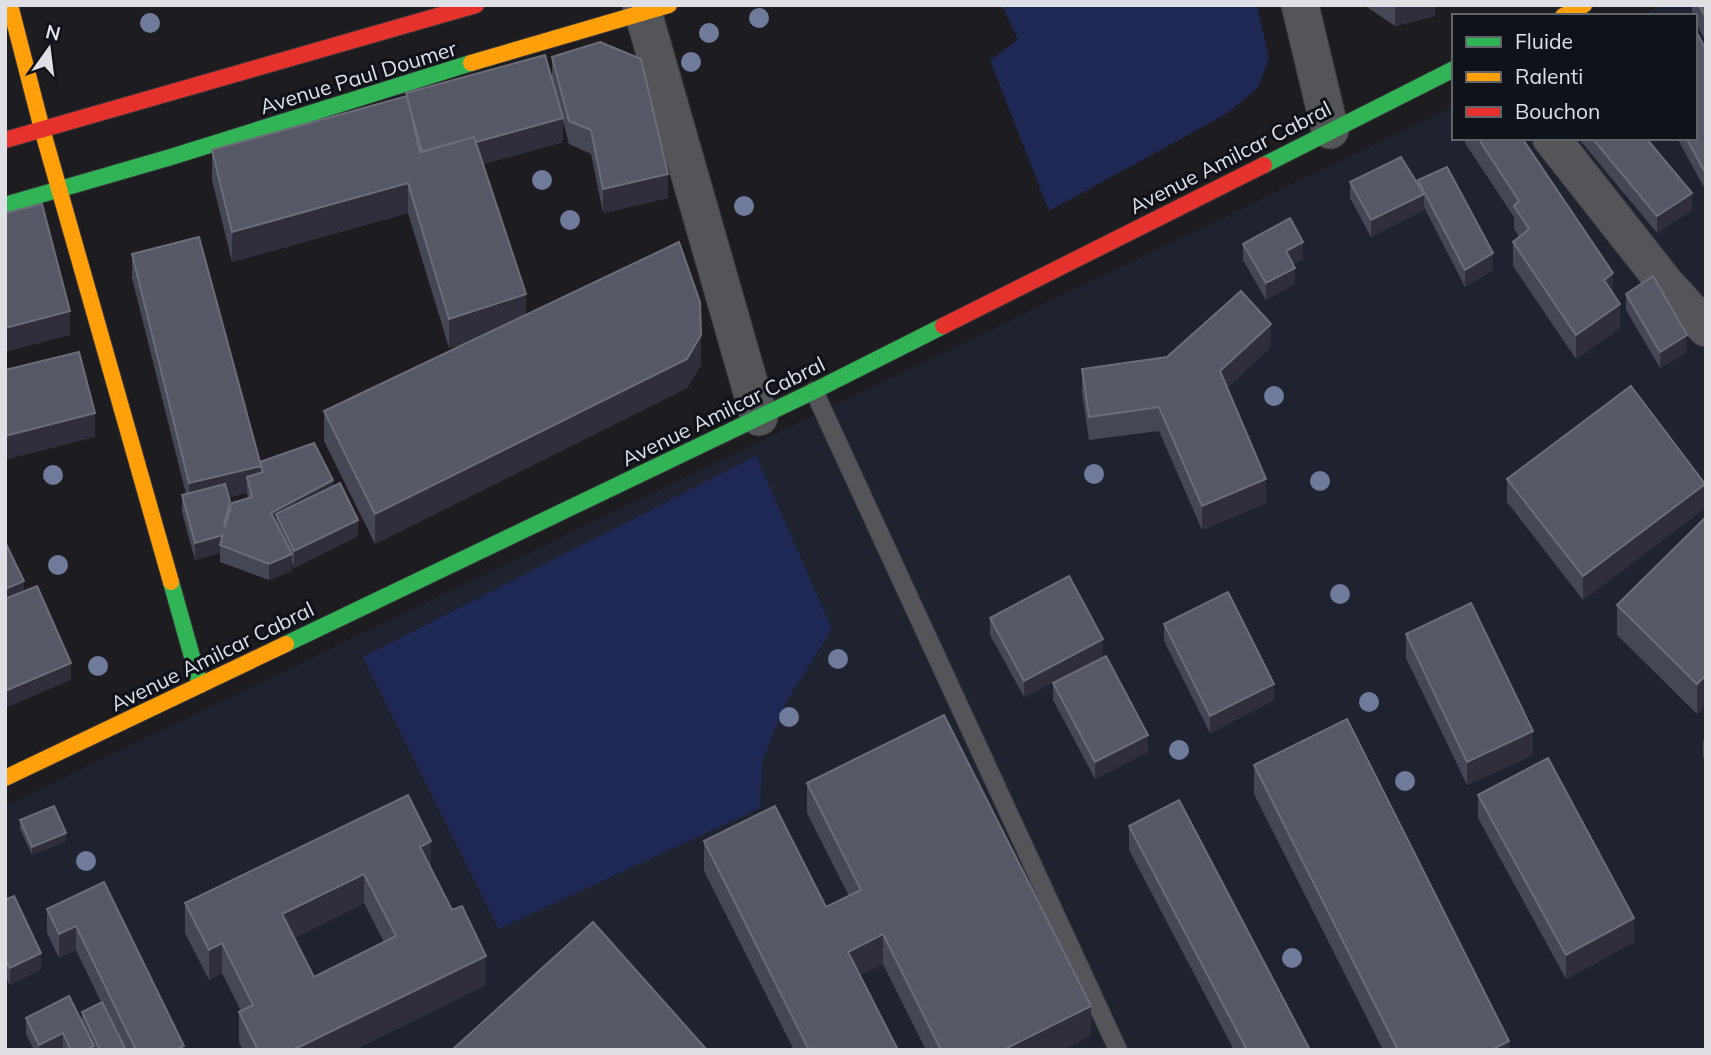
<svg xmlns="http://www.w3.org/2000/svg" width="1711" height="1055" font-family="Mulish,sans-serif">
<rect width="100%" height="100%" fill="#1c1c21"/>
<path fill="#1f222f" d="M1662,5H1706V1050H5V806L1454,106V138H1695V16H1641Z"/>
<path fill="#1f2854" d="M1002,5H1257L1269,58L1258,88L1226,114L1049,211L990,60L1018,40Z
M756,456L832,629L785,704L762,762L760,808L499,929L363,657Z"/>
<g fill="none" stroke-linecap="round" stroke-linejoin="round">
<g stroke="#36363a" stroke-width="20">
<path id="lane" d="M814,391L1118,1050"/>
</g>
<g stroke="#36363a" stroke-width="39">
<path id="street" d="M641,5L759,417
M1300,5L1330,130
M1551,138L1665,283L1706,328"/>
</g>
<g stroke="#36363a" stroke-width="18">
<path id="fast" d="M1264,165L1454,69
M5,205L171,157L471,63
M171,582L200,685
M286,644L814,391L943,326"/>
</g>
<g stroke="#36363a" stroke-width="18">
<path id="slow" d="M10,5L42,129L171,582
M1563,16L1584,5
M471,63L669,5
M5,778L286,644"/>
</g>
<g stroke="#36363a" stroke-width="18">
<path id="jam" d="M5,140L476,5
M943,326L1264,165"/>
</g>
<use href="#lane" stroke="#545559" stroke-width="18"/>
<use href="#street" stroke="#545559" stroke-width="37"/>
<use href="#fast" stroke="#30b455" stroke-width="16"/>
<use href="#slow" stroke="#ff9f0a" stroke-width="16"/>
<use href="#jam" stroke="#e5322d" stroke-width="16"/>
</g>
<g fill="#707a9b">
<circle cx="759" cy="18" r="10"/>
<circle cx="150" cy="23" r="10"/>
<circle cx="709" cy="33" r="10"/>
<circle cx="691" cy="62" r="10"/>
<circle cx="542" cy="180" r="10"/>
<circle cx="744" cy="206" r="10"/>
<circle cx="570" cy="220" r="10"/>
<circle cx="1274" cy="396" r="10"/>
<circle cx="1094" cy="474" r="10"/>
<circle cx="53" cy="475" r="10"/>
<circle cx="1320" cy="481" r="10"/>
<circle cx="58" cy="565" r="10"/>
<circle cx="1340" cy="594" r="10"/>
<circle cx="838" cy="659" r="10"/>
<circle cx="98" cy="666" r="10"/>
<circle cx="1369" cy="702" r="10"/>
<circle cx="789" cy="717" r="10"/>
<circle cx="1179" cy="750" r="10"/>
<circle cx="1405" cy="781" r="10"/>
<circle cx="86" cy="861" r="10"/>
<circle cx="1292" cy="958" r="10"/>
</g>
<path fill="#454755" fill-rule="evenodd" d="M1364,5H1435V16L1395,26Z
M1692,5H1706V42L1695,21V16L1692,15Z
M1706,50V191L1677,138H1695Z
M552,57L668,198L603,213L591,154L569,144L563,121V142L483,164L526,315L701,365L687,388L375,544L324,441V411L470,342L449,348L408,213L232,262L212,180V150L406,96V93L552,81Z
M1465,138H1522L1613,293L1620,328L1576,359L1513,266V242L1519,237L1514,229V217L1465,143Z
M1578,138H1646L1692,210L1657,233Z
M1418,180L1493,270L1465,287L1424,207V210L1371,237L1350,198V182L1418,184Z
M1243,244L1303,259L1293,264L1295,284L1266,300L1243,260Z
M132,254L260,463L333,486L358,536L294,568L292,563V571L269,580L220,562V553L195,560L182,512V495L186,494L132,278ZM247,493L248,498L230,508L229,497Z
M1626,294L1687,352L1660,368L1626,310Z
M1271,347L1227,388L1266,503L1202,530L1159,431L1089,440L1082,393V369L1167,357Z
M1507,479L1705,508L1583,600L1507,502Z
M1706,517L1697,714L1617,635V605Z
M990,618L1103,656L1024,697L990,635Z
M1164,624L1274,700L1210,733L1164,641Z
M1406,634L1533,755L1467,785L1406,658Z
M1053,683L1148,752L1095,779L1053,700Z
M1706,738V761L1703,757V740Z
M1254,765L1509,1050H1383L1254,794Z
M807,783L1091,1035L1062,1050H926L883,964L860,975L898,1050H794L704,871V841L826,907L849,896L807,813Z
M408,795L431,868L486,985L354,1050H243L239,1042V1012L241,1011L222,973L209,980L185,933V903ZM364,903L384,942L314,977L294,938Z
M1478,795L1634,942L1566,979L1478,818Z
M20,820L66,841L32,855L20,829Z
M1129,826L1310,1050H1234L1129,850Z
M104,882L184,1050H96L94,1046V1050H34L26,1034V1018L82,1020V1012L101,1002L76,950L59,958L47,933V909Z
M5,900L41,969L10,985L5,976Z"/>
<path fill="#2e2f3a" d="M1395,5H1435V16L1395,26Z
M563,118V142L424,180V156Z
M668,174V198L603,213V189Z
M408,183V213L232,262V232Z
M1692,193V210L1657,233V216Z
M1424,194V210L1371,237V220Z
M1303,242V259L1286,268V251Z
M1493,253V270L1465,287V270Z
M1295,268V284L1266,300V283Z
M1613,273V297L1604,280Z
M526,294V323L449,348V319Z
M1620,304V328L1576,359V335Z
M70,311V335L5,352V328Z
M1271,324V347L1220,395V371Z
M701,335V365L687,388L375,544V514Z
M1687,335V352L1660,368V352Z
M95,413V437L5,460V436Z
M261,466V490L247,477V493L189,507V483Z
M1266,479V503L1202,530V506Z
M333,480V497L276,514V527L271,513Z
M1705,484V508L1583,600V576Z
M358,520V536L294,568V551Z
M223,535L220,545V553L195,560V543Z
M292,554V571L269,580V564Z
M24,581V598L5,606V589Z
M1103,639V656L1024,697V681Z
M71,663V680L5,708V691Z
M1706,675V705L1697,714V684Z
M1274,684V700L1210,733V716Z
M1533,731V755L1467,785V762Z
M1148,735V752L1095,779V762Z
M66,833V841L32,855V847Z
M431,841V871L420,847Z
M364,874V903L282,944V914Z
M1634,918V942L1566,979V955Z
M76,926V950L59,958V934Z
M883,934V964L848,982V952Z
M222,943V973L209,980V950Z
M41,953V969L10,985V968Z
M486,956V985L354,1050H293Z
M1091,1006V1035L1062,1050H1003Z
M63,1033V1050H39V1045Z
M1509,1041V1050H1491Z"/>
<path fill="#565865" stroke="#6b6d79" stroke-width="2" fill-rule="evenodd" d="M1699,5H1706V18Z
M1695,29L1706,50V174L1686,138H1695Z
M600,42L641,59L668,174L603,189L591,130L569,121L552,57Z
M545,55L563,118L476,142L474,137L422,152L406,93Z
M407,96L420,152L474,137L526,294L449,319L408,183L232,232L212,150Z
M1478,138H1522L1613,273L1604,280L1620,304L1576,335L1513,242L1529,229L1514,206L1519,201Z
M1592,138H1646L1692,193L1657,216Z
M1401,157L1424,194L1371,220L1350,182Z
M1447,167L1493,253L1465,270L1418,180Z
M42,204L70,311L5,328V213Z
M1290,218L1303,242L1286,251L1295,268L1266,283L1243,244Z
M199,237L261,466L189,483L132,254Z
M679,242L700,302L701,335L687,359L375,514L324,411Z
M1653,276L1687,335L1660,352L1626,294Z
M1241,291L1271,324L1220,371L1266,479L1202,506L1159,407L1089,417L1082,369L1167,357Z
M79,352L95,413L5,436V370Z
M1631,386L1705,484L1583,576L1507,479Z
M314,443L333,480L271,513L292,554L269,564L220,545L223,535L195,543L182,495L225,484L230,501L224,525L225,526L232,503L252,497L247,477L263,472L260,462Z
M340,483L358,520L294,551L276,514Z
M1706,517V675L1697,684L1617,605Z
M5,542L24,581L5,589Z
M1069,576L1103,639L1024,681L990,618Z
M37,586L71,663L5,691V599Z
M1228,592L1274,684L1210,716L1164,624Z
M1471,603L1533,731L1467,762L1406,634Z
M1106,656L1148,735L1095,762L1053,683Z
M944,715L1091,1006L1003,1050H941L883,934L848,952L898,1050H809L704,841L775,806L826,907L861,890L807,783Z
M1347,719L1509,1041L1491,1050H1398L1254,765Z
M1548,758L1634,918L1566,955L1478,795Z
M408,795L431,841L420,847L452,910L462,906L486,956L293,1050H258L239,1012L253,1005L222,943L209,950L185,903ZM364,874L396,936L314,977L282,914Z
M1179,800L1310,1050H1247L1129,826Z
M54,806L66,833L32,847L20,820Z
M104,882L184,1046L175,1050H136L76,926L59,934L47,909Z
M14,896L41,953L10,968L5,959V900Z
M593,922L707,1050H452Z
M69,996L94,1046L86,1050H71L63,1033L39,1045L26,1018Z
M102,1002L125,1048L120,1050H100L82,1012Z"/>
<g text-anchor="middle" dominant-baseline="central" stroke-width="6" stroke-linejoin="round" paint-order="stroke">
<g font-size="21" fill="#dee0e6" stroke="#10121a">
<text transform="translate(358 77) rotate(-17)">Avenue Paul Doumer</text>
<text transform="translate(1230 157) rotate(-27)">Avenue Amilcar Cabral</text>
<text transform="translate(723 411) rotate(-26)">Avenue Amilcar Cabral</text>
<text transform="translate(212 656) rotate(-26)">Avenue Amilcar Cabral</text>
</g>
</g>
<rect width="1711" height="1055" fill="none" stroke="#dee0e6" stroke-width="14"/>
<rect x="1452" y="14" width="245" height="126" fill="#10121a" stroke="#62646c" stroke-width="2"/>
<rect x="1466" y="37" width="35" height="10" fill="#30b455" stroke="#62646c" stroke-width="2"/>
<text x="1515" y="49" font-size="21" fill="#dee0e6">Fluide</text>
<rect x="1466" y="72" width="35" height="10" fill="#ff9f0a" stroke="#62646c" stroke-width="2"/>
<text x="1515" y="84" font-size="21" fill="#dee0e6">Ralenti</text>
<rect x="1466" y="107" width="35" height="10" fill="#e5322d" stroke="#62646c" stroke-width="2"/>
<text x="1515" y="119" font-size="21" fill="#dee0e6">Bouchon</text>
<g transform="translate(49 49) rotate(14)" stroke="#10121a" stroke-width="5" paint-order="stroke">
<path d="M0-5L12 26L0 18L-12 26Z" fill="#dee0e6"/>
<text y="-10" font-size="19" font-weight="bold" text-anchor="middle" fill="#dee0e6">N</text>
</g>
</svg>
